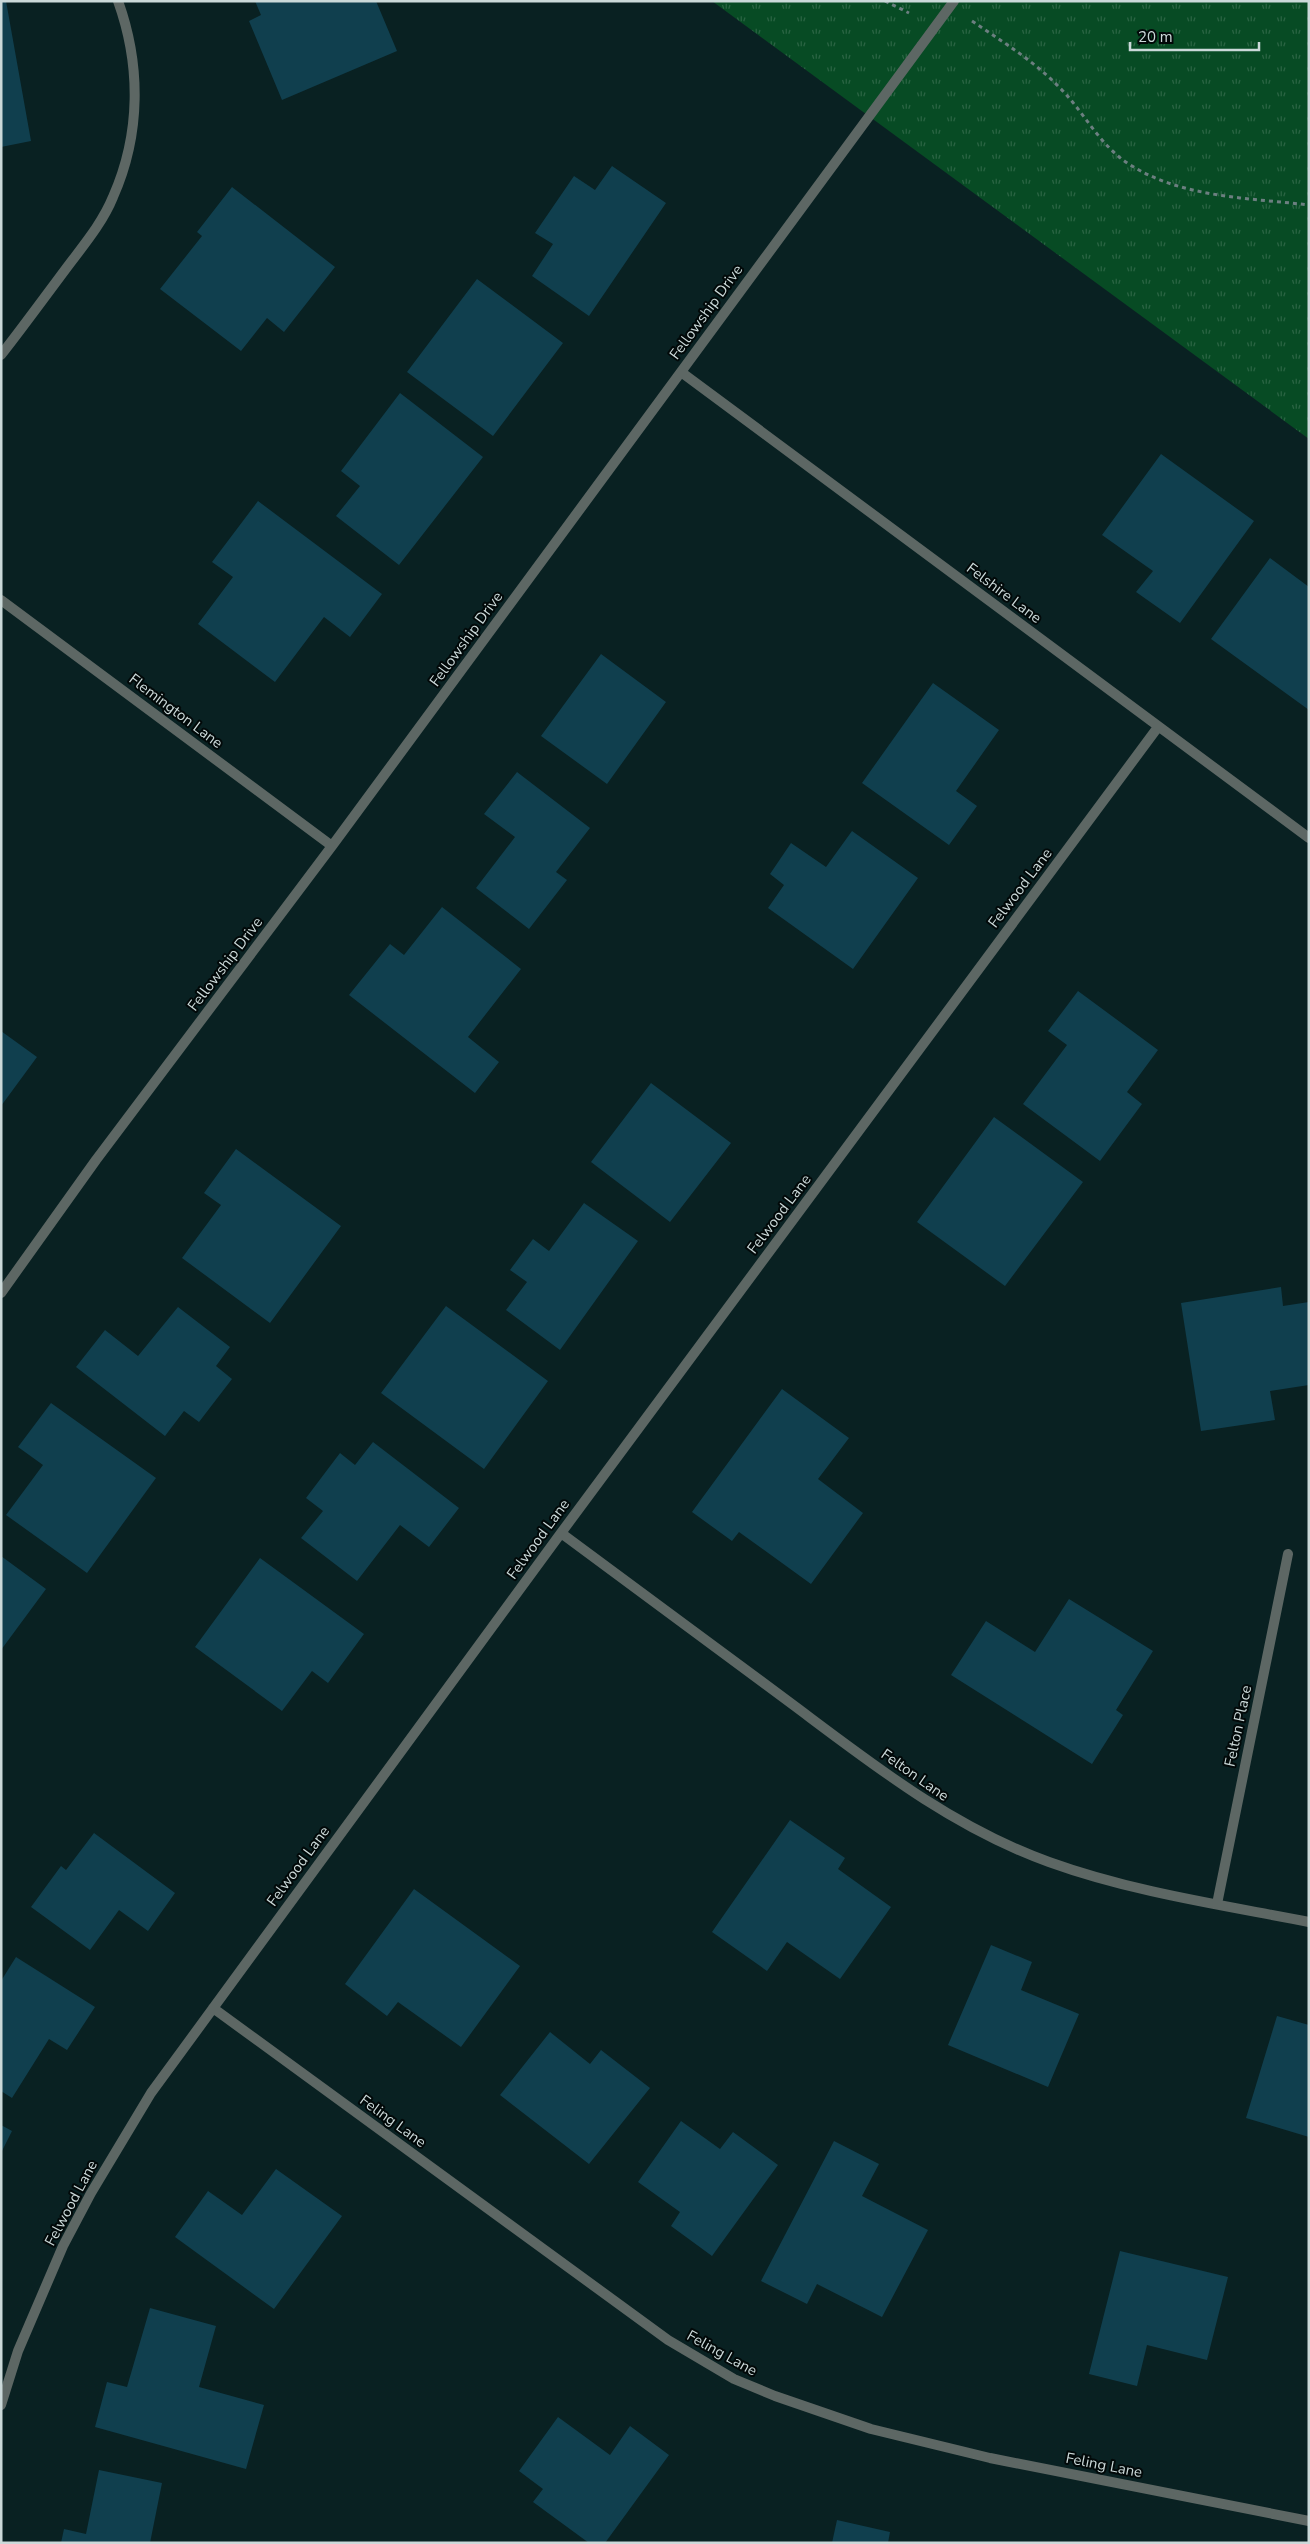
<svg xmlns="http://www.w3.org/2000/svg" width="1310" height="2544" font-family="'Nunito Sans',sans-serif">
<defs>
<pattern id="grass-tufts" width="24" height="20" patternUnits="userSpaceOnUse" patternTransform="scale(1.25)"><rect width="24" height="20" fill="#074b24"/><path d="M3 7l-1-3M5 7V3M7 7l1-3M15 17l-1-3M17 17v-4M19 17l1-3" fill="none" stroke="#2a6443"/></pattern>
</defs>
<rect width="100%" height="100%" fill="#092122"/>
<path fill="url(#grass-tufts)" d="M712,1H1309V439Z"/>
<path fill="#103f4e" d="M6,1L31,141L1,147V2Z
M255,1H376L397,51L282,100L249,21L261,15Z
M612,166L666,203L589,316L532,276L553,244L535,233L574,176L595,190Z
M232,187L335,267L284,332L267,318L241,351L160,289L202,236L197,232Z
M477,279L563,343L493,436L407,372Z
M400,393L483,457L399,565L336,516L360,486L341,471Z
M1161,454L1254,521L1180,623L1136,592L1153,571L1102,535Z
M258,501L382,594L350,637L324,617L275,682L198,624L233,577L212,562Z
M1270,558L1309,587V710L1211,639Z
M601,654L666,702L607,784L541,736Z
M933,683L999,730L956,791L977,806L949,845L862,783Z
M517,772L590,828L556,872L567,880L529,929L476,888L515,837L484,814Z
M852,831L918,878L853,969L768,908L784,885L770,874L791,843L826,867Z
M442,907L521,969L468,1037L499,1062L475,1093L349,995L390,944L404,955Z
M1078,991L1158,1050L1127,1092L1142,1104L1100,1161L1023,1104L1067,1045L1048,1031Z
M1,1031L37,1057L1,1106Z
M651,1083L731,1143L670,1222L591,1162Z
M994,1117L1083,1182L1005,1286L917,1222Z
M236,1149L341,1226L270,1323L182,1258L221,1205L204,1193Z
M584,1203L638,1241L560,1350L506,1310L527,1282L510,1270L533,1239L549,1251Z
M1281,1287L1283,1306L1309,1302V1385L1270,1391L1275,1420L1201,1431L1181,1303Z
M446,1306L548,1381L484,1469L381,1393Z
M178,1307L230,1347L216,1366L232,1379L199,1422L184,1411L165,1436L76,1367L105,1330L138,1356Z
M782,1389L849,1438L818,1479L863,1513L811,1584L739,1532L732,1541L692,1512Z
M51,1403L156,1478L87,1573L6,1515L43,1465L18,1447Z
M373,1442L459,1508L429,1547L400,1525L357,1581L301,1538L323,1511L306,1498L340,1453L355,1465Z
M1,1556L46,1589L1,1650Z
M260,1558L364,1634L328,1683L312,1671L282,1711L195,1647Z
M1069,1599L1153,1651L1116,1710L1123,1715L1092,1764L951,1675L986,1621L1035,1652Z
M790,1820L845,1858L838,1869L891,1907L840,1979L787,1942L767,1971L712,1932Z
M94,1833L175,1893L148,1931L119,1910L90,1950L31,1907L61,1866L66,1870Z
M414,1889L520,1966L461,2047L398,2002L387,2016L345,1984Z
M991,1945L1032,1962L1021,1990L1079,2014L1048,2087L948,2045Z
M16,1957L95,2007L67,2050L49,2039L12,2098L1,2091V1981Z
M1277,2016L1309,2025V2137L1246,2118Z
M550,2032L590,2064L601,2050L650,2088L589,2164L500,2095Z
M681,2121L720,2149L733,2132L778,2165L712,2256L671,2226L680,2212L638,2182Z
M1,2125L12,2131L1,2153Z
M834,2141L879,2164L862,2196L928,2230L882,2317L817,2284L807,2304L761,2281Z
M276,2169L342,2216L274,2309L175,2237L208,2191L242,2215Z
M1120,2251L1228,2277L1207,2360L1147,2345L1137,2386L1089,2374Z
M150,2308L216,2326L199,2387L264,2405L246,2469L95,2427L107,2382L127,2387Z
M558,2417L610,2455L630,2426L669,2455L605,2543H589L533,2502L543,2489L519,2471Z
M99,2470L162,2483L150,2543H61L64,2529L86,2534Z
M837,2520L890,2532L888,2543H832Z"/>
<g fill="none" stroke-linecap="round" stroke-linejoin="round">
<path stroke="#6c7f80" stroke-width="3" stroke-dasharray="4 4" stroke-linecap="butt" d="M885,1L909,13
M972,21C1003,42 1034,61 1060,88C1085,113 1100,147 1132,166C1184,198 1250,198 1309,205"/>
<path stroke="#5d6764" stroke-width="10" d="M1,355C23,327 44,298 65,270C82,247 102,224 113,197C141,134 141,65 118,1
M681,372L1309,838
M1,600L332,846
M1,1293L96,1160L332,846L954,1
M561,1533C639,1591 718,1649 796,1707C876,1767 954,1828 1049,1862C1132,1892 1222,1905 1309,1922
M1217,1904L1288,1554
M213,2008L668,2340L734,2379L775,2396L871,2429L990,2458L1309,2521
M1,2405L18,2351L63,2246L91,2193L151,2093L561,1533L1158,727"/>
</g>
<g text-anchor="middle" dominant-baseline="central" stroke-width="4" stroke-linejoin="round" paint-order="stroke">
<g font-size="15" fill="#cbd9d9" stroke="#020909">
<text transform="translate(706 312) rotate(-54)">Fellowship Drive</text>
<text transform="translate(1004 593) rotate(37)">Felshire Lane</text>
<text transform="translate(466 639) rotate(-54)">Fellowship Drive</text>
<text transform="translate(176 711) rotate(37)">Flemington Lane</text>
<text transform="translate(1020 888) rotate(-53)">Felwood Lane</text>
<text transform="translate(225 964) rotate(-53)">Fellowship Drive</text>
<text transform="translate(779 1214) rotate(-53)">Felwood Lane</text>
<text transform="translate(538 1539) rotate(-54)">Felwood Lane</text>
<text transform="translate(1238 1726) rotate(-78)">Felton Place</text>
<text transform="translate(915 1775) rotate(35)">Felton Lane</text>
<text transform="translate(298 1866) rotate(-54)">Felwood Lane</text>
<text transform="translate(393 2121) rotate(36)">Feling Lane</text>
<text transform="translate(71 2203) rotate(-62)">Felwood Lane</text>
<text transform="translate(722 2353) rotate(29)">Feling Lane</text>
<text transform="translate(1104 2465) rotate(11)">Feling Lane</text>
</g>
</g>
<rect width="1310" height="2544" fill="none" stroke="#cbd9d9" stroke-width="5"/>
<path d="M1130 42v8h129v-8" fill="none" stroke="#cbd9d9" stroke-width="2.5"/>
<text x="1138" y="42" font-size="15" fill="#cbd9d9" stroke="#020909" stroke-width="4" paint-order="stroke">20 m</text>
</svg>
